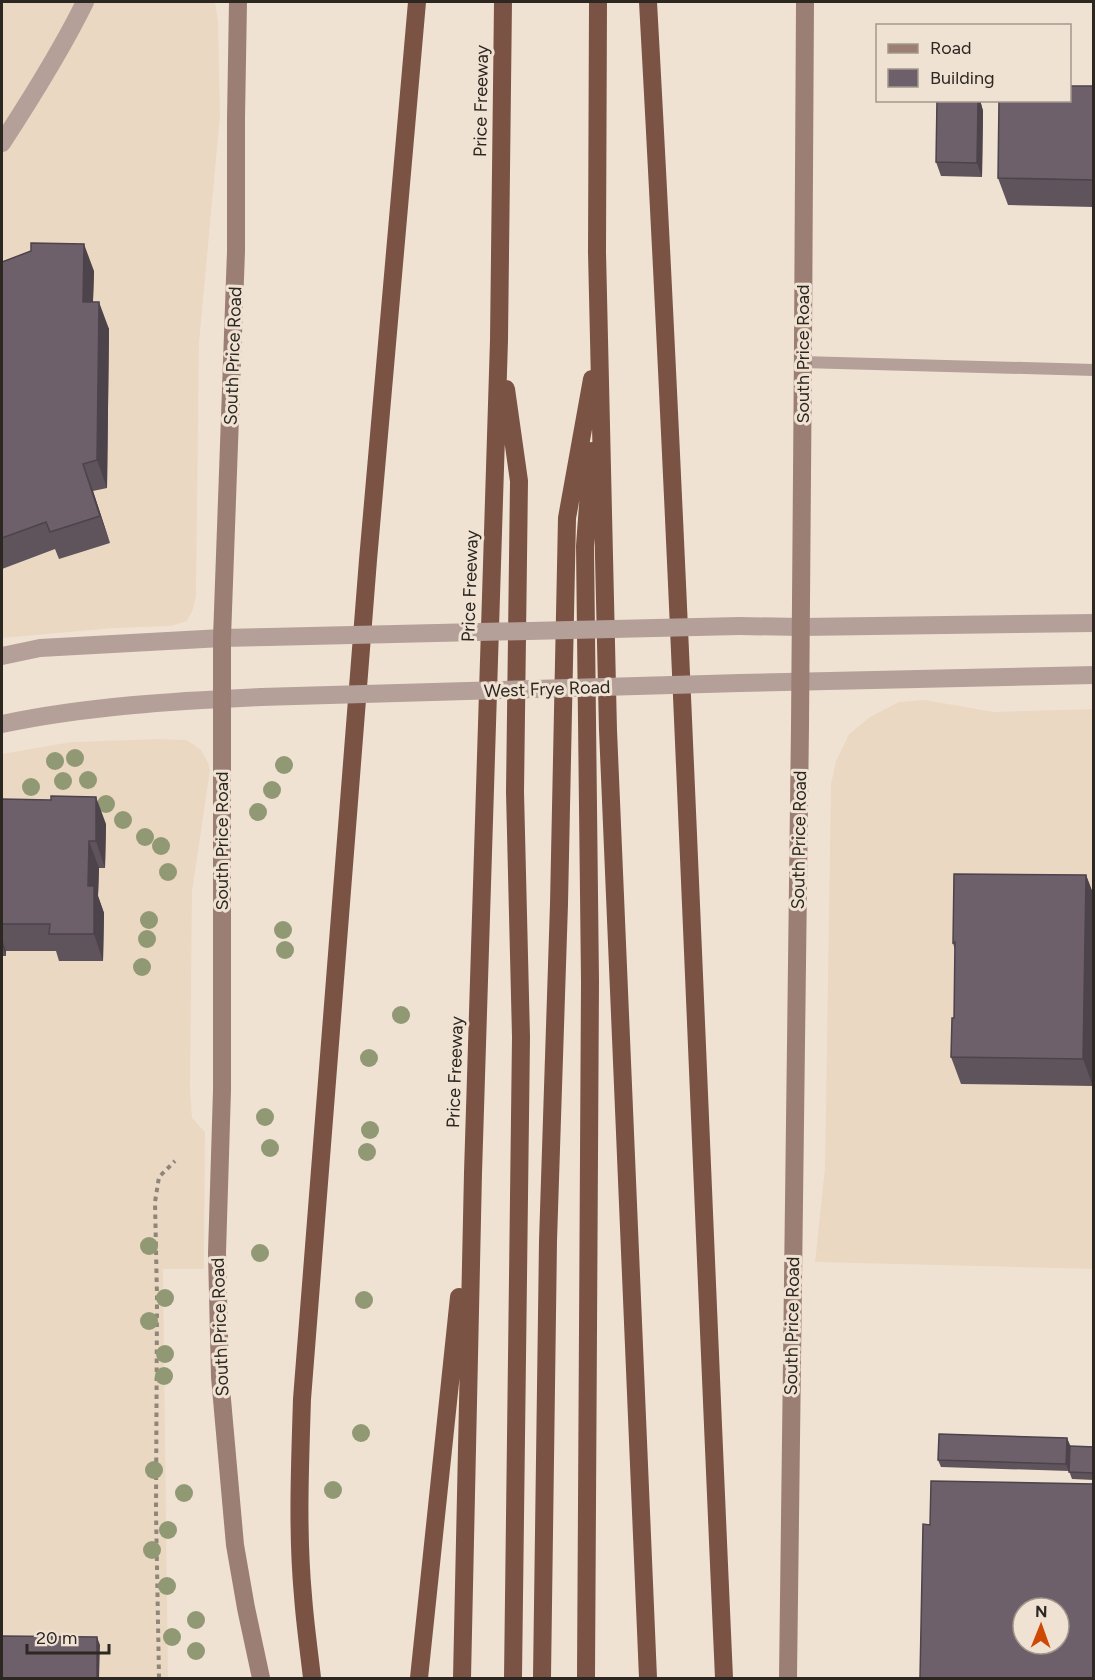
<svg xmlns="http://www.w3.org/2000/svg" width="1095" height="1680" font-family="Figtree,sans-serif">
<rect width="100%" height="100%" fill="#f0e2d3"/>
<path fill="#ebd8c3" d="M2,2H215L218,20L220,116L199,343L196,595L193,609L187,621L171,626L114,628L2,638Z
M925,700L994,712L1093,709V1269L815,1262L825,1168L831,784L836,761L849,734L870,717L899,702Z
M160,739L186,740L194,745L201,750L204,755L208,763L210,770L192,892L190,1091L192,1118L205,1132L204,1269H163L168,1678H2V754L71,742Z"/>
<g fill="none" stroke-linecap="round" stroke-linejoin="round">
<path stroke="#8f867b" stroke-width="4" stroke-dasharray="4.5 4.5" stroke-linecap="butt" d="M159,1678L156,1512L157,1297L155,1202L159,1177L175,1161"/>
<path stroke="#b4a099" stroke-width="12" d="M802,362L1094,370"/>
<path stroke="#b4a099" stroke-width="18" d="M2,143C32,97 61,51 85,2"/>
<path stroke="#b4a099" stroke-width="18" d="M739,626L801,627L1094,623
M2,656L40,648L222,638L268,637
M740,683L1094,675
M2,724C87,706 175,701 261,697"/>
<path stroke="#9c7f74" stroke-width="18" d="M238,2L236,118V251L222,638V1090L217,1253L220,1377L235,1545L246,1608L261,1678
M788,1678C790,1361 797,1044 800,726C803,485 803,243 805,2"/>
<path stroke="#7a5344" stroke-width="18" d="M598,2L597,252L608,730L648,1678
M648,2C679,560 699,1119 724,1678
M506,389L519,481L515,792L521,1037L513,1678
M312,1678C309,1651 305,1624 303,1596C297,1531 300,1465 302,1399L368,560L417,2
M419,1678L459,1297
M462,1678L473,1173L499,340L503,2
M542,1678L548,1241L559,904L567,518L592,379
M586,1678L590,981L585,546L592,451"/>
<path stroke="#b4a099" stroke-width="18" d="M268,637L739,626
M261,697L740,683"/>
</g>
<g fill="#919974">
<circle cx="75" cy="758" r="9"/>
<circle cx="55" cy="761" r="9"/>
<circle cx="284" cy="765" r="9"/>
<circle cx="88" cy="780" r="9"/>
<circle cx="63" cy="781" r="9"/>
<circle cx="31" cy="787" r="9"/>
<circle cx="272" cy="790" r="9"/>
<circle cx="106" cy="804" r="9"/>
<circle cx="258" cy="812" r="9"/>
<circle cx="123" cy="820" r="9"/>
<circle cx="145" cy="837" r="9"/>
<circle cx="161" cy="846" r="9"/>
<circle cx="168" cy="872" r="9"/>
<circle cx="149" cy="920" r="9"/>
<circle cx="283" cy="930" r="9"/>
<circle cx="147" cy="939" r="9"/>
<circle cx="285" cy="950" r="9"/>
<circle cx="142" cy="967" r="9"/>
<circle cx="401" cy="1015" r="9"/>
<circle cx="369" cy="1058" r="9"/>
<circle cx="265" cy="1117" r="9"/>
<circle cx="370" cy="1130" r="9"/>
<circle cx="270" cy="1148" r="9"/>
<circle cx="367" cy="1152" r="9"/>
<circle cx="149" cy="1246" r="9"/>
<circle cx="260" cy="1253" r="9"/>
<circle cx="165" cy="1298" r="9"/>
<circle cx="364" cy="1300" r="9"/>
<circle cx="149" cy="1321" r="9"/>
<circle cx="165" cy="1354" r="9"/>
<circle cx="164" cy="1376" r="9"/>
<circle cx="361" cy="1433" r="9"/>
<circle cx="154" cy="1470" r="9"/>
<circle cx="333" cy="1490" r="9"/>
<circle cx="184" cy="1493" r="9"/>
<circle cx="168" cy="1530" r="9"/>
<circle cx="152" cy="1550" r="9"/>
<circle cx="167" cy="1586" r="9"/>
<circle cx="196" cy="1620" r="9"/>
<circle cx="172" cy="1637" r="9"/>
<circle cx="196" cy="1651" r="9"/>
</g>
<path fill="#5f535c" d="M1094,86V207L1008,205L998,178Z
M937,100H980L983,111L982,177L941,176L936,162Z
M2,262L94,271L93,302L109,329L107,488L93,491L110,543L59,559L55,549L2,569Z
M2,799L106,824L105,868H99L98,896L104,913L103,961H59L56,951H6V956H2Z
M1086,875L1094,896L1093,1086L961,1084L951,1057L954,1018L955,950L953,943Z
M1067,1438L1070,1446L1094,1447V1480L1072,1479L1069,1471L941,1467L938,1460Z"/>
<path fill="#4d434b" d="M978,100H980L983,111L982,177L977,163Z
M84,244L94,271L92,329L83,302Z
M99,302L109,329L107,488L97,460Z
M83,464L93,491L110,543L100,516Z
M96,797L106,824L105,868L96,841Z
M89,841L99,868L98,896L104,913L103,961L94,934L88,886Z
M1086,875L1094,896L1093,1086L1083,1059Z
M2,939L6,951V956L2,944Z
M1067,1438L1070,1445L1069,1471L1066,1464Z
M97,1637L100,1645L99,1678H97Z"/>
<path fill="#6e606b" stroke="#4d434b" stroke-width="1.5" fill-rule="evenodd" d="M1070,86H1094V180L998,178L999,100H1070Z
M937,100H978L977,163L936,162Z
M31,243L84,244L83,302H99L97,460L83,464L100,516L50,532L46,522L2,538V262L31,251Z
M51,796L96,797V841H89L88,886H94V934H49L50,924H2V799L51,800Z
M954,874L1086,875L1083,1059L951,1057L952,1018H954L955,942L953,943Z
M939,1434L1067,1438L1066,1464L938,1460Z
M1070,1446L1094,1447V1473L1069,1472Z
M931,1481L1094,1484V1678H920L923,1524L930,1525ZM1023,1608H1059V1644H1023Z
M2,1636L97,1637V1678H2Z"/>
<g text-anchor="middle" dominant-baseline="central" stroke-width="6" stroke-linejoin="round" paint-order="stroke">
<g font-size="18" fill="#2c2721" stroke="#f0e2d3">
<text transform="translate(481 101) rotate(-89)">Price Freeway</text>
<text transform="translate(803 354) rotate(-90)">South Price Road</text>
<text transform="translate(233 356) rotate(-88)">South Price Road</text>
<text transform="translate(470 586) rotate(-88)">Price Freeway</text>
<text transform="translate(547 689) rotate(-2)">West Frye Road</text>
<text transform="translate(799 840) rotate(-89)">South Price Road</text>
<text transform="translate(222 841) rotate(-90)">South Price Road</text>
<text transform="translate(455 1072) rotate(-88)">Price Freeway</text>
<text transform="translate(792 1326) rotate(-89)">South Price Road</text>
<text transform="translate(220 1327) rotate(-92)">South Price Road</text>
</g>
</g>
<rect width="1095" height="1680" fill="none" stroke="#2c2721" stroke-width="6"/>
<rect x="876" y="24" width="195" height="78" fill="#f0e2d3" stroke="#a2978c" stroke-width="1.5"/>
<rect x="888" y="44" width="30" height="9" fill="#9c7f74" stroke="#a2978c" stroke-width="1.5"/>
<text x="930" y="54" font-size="18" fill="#2c2721">Road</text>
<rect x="888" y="69" width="30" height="18" fill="#6e606b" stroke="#a2978c" stroke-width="1.5"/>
<text x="930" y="84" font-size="18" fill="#2c2721">Building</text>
<g transform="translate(1041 1626) rotate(1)"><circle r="28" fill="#f0e2d3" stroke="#a2978c" stroke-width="1.5"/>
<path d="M0-4.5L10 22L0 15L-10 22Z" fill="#ce4904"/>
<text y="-9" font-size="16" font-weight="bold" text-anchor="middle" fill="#2c2721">N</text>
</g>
<path d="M27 1644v9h82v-9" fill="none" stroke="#2c2721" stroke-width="3"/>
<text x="36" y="1644" font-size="18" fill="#2c2721" stroke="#f0e2d3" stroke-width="4.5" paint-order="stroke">20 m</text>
</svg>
